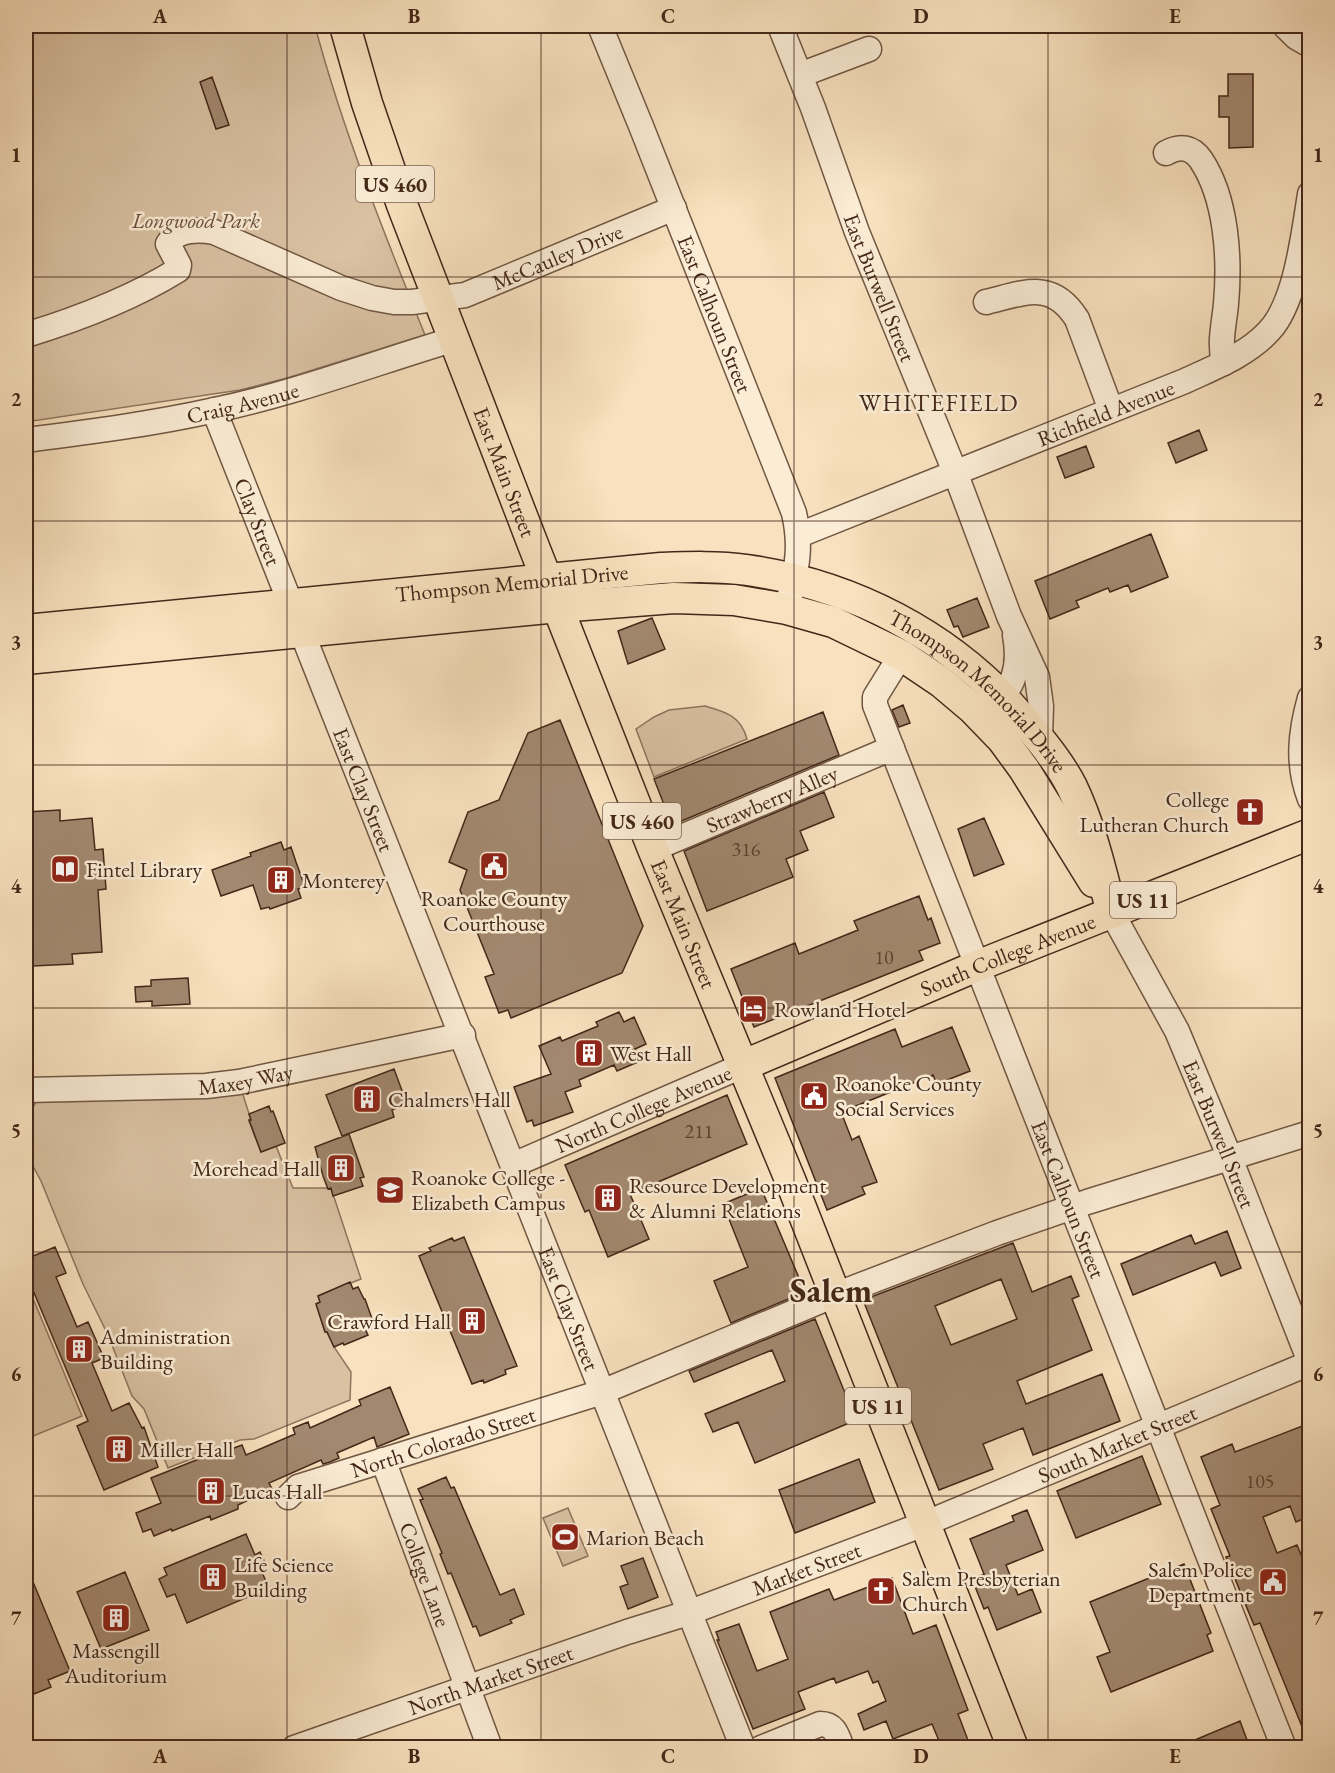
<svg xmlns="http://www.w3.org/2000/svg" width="1335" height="1773" font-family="'EB Garamond',serif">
<rect width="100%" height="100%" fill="#f8e1be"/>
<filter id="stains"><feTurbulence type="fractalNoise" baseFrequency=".00333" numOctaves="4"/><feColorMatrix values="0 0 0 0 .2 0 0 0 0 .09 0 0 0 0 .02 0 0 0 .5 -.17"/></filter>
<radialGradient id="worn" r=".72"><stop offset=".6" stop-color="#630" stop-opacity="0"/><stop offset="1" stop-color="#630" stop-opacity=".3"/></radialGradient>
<path fill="#d9c1a2" stroke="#8e745e" stroke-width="1.5" d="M26,26H315C343,131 384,233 425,335L287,378L240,390L26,422Z
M705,706C726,712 741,716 747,739L654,777L636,729L654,717L669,710Z
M239,1082L251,1120L249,1121L261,1152L276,1146L293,1188H331L361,1279L318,1296L320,1302L316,1304L325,1332H327L334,1347L351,1372L350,1400L254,1439L240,1440L168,1468L144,1409L132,1396L108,1335L83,1284L41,1181L26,1153V1119L43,1090Z
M32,1296L82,1416L26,1439V1299Z
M568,1508L588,1556L563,1566L543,1518Z"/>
<path fill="#a2886f" stroke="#442719" stroke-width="1.5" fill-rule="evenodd" d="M1228,74H1253V147L1229,148V117H1219V96H1228Z
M212,77L229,125L216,129L200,82Z
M1199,430L1207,450L1176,463L1168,443Z
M1086,446L1094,467L1065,478L1057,457Z
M1151,534L1168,577L1131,592L1128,585L1110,592L1108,588L1076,601L1079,607L1050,619L1035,581Z
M977,598L989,627L963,637L958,626L954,627L947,610Z
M652,618L665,649L628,664L618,631Z
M903,705L910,723L899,727L892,710Z
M823,712L839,755L672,825L654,779Z
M560,720L643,926L622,973L511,1018L508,1010L499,1013L485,977L494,974L460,890L467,870L449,862L468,812L499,800L528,733Z
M824,792L834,817L800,831L808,850L786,859L793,877L707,911L684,851Z
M60,810V821L92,818L95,850L103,849L106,889L98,890L102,952L72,954L73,964L33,966V957L26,958V812Z
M984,818L1004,864L974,876L958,829Z
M281,842L284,850L291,847L296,862L305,887L298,889L301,898L270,909L269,907L261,909L253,885L221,896L212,870L251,856L250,853Z
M919,896L928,920L931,918L940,943L919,951L923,960L754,1027L731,969L795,943L799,954L858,930L854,921Z
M188,978L190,1004L152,1006V1001L136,1002L135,987L151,986V980Z
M619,1012L624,1022L634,1017L646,1044L635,1049L640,1061L617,1071L614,1065L579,1080L581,1086L565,1092L573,1112L534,1126L532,1120L527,1122L514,1087L551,1074L539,1046L560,1037L562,1041L598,1026L596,1022Z
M952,1027L970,1071L937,1084L933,1075L841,1112L852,1140L859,1136L877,1182L862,1187L865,1194L827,1210L775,1078L895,1029L902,1047Z
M394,1069L407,1104L392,1110L394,1117L342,1136L326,1095Z
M727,1095L747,1144L630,1194L649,1239L608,1257L589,1210L585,1212L565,1165Z
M269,1106L271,1112L273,1111L285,1143L261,1152L249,1120H251L249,1114Z
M349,1134L364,1177L360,1178L363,1186L333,1196L331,1188L328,1189L323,1176L315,1147Z
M761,1188L805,1292L731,1323L714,1281L748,1267L723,1204Z
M1227,1231L1241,1268L1221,1276L1215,1262L1133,1295L1121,1264L1191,1235L1195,1244Z
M464,1237L517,1366L505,1370L506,1374L484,1383L483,1380L472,1384L419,1256L431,1251L429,1248L452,1238L454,1241Z
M1013,1243L1032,1292L1071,1276L1079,1296L1072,1299L1092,1350L1017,1381L1026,1404L1102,1374L1120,1421L1033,1455L1023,1428L983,1444L993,1469L939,1490L863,1300ZM1001,1279L1017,1319L951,1345L935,1306Z
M55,1247L66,1273L56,1277L77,1327L88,1322L104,1358L92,1363L112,1411L129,1403L142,1428L144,1427L158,1467L104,1490L77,1426L88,1421L32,1288L26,1291V1259Z
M350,1282L353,1289L358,1287L364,1299H365L375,1327L366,1331L368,1335L344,1345L343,1343L334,1347L327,1332H325L316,1304L320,1302L318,1296Z
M815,1319L856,1420L755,1463L738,1422L713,1432L705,1414L785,1381L772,1350L694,1382L689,1371Z
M390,1387L409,1434L377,1447L374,1437L337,1453L339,1458L330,1462L323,1464L321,1460L269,1483L272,1489L238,1505V1509L211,1520L210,1516L172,1531L171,1529L154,1536L151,1529L143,1532L136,1513L161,1503L151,1478L209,1455L210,1457L242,1445L246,1455L295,1434L293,1428L308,1422L310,1428L361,1405L359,1400Z
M1310,1423V1516L1296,1522L1290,1506L1263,1517L1277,1553L1297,1545L1302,1557L1310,1554L1309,1744L1260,1623L1254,1625L1226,1557L1230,1556L1211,1509L1220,1505L1201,1457L1232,1444L1235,1452Z
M1142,1456L1161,1504L1076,1538L1057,1491Z
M859,1459L875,1502L795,1533L779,1490Z
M446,1477L451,1488L454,1487L500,1595L514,1589L524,1614L510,1620L512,1623L480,1636L476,1626L473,1627L451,1573L448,1574L440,1554L442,1553L420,1500L423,1499L418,1489Z
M1027,1510L1043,1550L1006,1565L1018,1595L1032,1589L1041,1612L997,1630L988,1607L984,1609L972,1579L984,1574L970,1539L1014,1521L1012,1516Z
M246,1534L255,1555L260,1552L266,1565L260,1568L269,1588L187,1623L175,1594L167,1597L159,1579L167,1575L164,1568Z
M643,1558L658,1597L628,1609L620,1587L628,1584L621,1566Z
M1184,1564L1211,1633L1207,1635L1213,1651L1111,1692L1097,1657L1110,1652L1090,1602Z
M26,1565L70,1671L48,1680L51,1687L34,1694L32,1687L26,1690Z
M125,1572L149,1630L101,1649L77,1592Z
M892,1578L913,1634L936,1625L968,1710L958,1714L971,1748H942L932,1724L893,1739L886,1721L864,1730L858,1714L886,1701L878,1681L873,1683L868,1671L836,1683L834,1678L798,1692L805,1709L753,1729L717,1640H719L716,1632L739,1624L757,1671L788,1659L770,1612L829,1589L834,1600Z
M1240,1721L1247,1740L1236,1744L1237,1748H1176Z"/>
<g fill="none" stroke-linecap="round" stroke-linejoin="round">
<g stroke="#715642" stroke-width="27">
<g id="minor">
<path id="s1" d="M600,26L641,126L794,513C801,544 798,564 790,595"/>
<path id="s2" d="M780,26L813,108L857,232L955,472L1009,616L1037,677L1041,706L1040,739"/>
<path d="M1285,26L1296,37L1310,45"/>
<path d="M800,75L869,49"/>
<path d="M1166,153C1180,145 1192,147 1201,160C1227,199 1230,259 1226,304C1224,325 1219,342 1224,363"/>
<path d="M986,302C1024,293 1052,279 1077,319L1111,410"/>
<path id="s3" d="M26,335C78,319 131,299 178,270L179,265L168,244C177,229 199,229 214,232L341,288L372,298L394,302H412L465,295L674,208"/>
<path id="s4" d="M214,410L743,1748"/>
<path id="s5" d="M26,440C89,432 152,424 215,410C296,393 375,363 455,339"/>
<path id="s6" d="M799,535L1185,381C1215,367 1247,355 1269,331C1296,303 1304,232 1310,194"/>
<path id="s7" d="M901,655L875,697V705L1284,1748"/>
<path d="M1002,696C1018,679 1019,657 1015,635"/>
<path d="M1310,698C1300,733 1297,765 1310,799"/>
<path id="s8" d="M653,849L892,748"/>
<path id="s9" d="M1112,913L1177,1031L1230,1158L1310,1362"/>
<path id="s10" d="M26,1090L206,1086L239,1082L463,1035"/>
<path id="s11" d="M513,1165L742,1066"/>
<path id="s12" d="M383,1460L490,1748"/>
<path id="s13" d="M288,1497L298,1487L602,1392L835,1295L997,1233L1087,1202L1310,1133"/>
<path id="s14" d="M294,1748L627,1632L688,1613L924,1524L1310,1363"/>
<path d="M761,1748L820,1724C835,1724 837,1735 842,1748"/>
</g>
</g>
<g stroke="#442719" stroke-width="33">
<g id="major">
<path id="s15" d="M345,26L367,103L401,202L534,547L653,849L791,1182L1013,1748"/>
<path id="s16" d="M26,630L661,568C690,567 718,566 747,570C852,585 949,635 1018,714C1038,736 1059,761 1072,787C1091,827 1101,871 1112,913"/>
<path d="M26,659L558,607L674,598L734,600L787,609L833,622L901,655L941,682L973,709L1002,739L1024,769L1094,882"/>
<path id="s17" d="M742,1066L977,966L1310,834"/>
</g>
</g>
<use href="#minor" stroke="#faecd5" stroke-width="24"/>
<use href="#major" stroke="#f8e1be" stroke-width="30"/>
</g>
<path fill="none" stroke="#442719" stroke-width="1.5" stroke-opacity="0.55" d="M287,26V1748M541,26V1748M794,26V1748M1048,26V1748M26,277H1310M26,521H1310M26,765H1310M26,1008H1310M26,1252H1310M26,1496H1310"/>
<defs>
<g id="church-square" transform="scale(1.5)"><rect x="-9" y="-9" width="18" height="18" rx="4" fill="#8f2418" stroke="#faecd5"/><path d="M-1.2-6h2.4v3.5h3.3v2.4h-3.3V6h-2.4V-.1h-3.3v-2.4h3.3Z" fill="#fff"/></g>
<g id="civic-square" transform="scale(1.5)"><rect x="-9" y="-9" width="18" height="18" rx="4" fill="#8f2418" stroke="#faecd5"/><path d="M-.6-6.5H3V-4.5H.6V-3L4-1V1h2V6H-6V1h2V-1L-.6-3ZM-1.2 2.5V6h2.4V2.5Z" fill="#fff"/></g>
<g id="library-square" transform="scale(1.5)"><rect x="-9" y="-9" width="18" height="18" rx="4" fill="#8f2418" stroke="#faecd5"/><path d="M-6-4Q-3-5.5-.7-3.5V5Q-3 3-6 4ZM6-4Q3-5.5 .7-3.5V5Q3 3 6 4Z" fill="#fff"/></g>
<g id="building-square" transform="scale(1.5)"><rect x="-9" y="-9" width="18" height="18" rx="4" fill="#8f2418" stroke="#faecd5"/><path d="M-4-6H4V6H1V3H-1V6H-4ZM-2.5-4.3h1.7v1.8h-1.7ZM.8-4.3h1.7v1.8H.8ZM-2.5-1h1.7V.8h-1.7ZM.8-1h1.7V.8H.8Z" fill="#fff"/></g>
<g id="hotel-square" transform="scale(1.5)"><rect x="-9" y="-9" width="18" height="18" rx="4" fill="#8f2418" stroke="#faecd5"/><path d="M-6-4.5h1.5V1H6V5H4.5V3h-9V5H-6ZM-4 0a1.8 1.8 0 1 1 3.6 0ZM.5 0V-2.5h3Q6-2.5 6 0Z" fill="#fff"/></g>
<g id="university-square" transform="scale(1.5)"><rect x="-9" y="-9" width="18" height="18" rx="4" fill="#8f2418" stroke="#faecd5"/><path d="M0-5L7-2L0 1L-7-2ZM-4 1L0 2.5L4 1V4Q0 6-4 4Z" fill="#fff"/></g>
<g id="stadium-square" transform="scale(1.5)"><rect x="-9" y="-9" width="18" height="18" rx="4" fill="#8f2418" stroke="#faecd5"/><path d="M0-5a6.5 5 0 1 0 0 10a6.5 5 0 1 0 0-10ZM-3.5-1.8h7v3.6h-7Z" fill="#fff"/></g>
</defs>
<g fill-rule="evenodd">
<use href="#church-square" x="1250" y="812"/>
<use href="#civic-square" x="494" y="866"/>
<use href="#library-square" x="65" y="869"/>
<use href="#building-square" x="281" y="880"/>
<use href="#hotel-square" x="753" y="1009"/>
<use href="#building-square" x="589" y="1053"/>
<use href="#civic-square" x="814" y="1096"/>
<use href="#building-square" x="367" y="1099"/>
<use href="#building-square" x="341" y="1168"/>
<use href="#university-square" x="390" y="1190"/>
<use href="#building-square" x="608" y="1198"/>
<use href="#building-square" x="472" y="1321"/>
<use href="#building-square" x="79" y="1349"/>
<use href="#building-square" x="119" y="1449"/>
<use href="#building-square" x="211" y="1491"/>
<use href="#stadium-square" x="565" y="1537"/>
<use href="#building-square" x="213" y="1577"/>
<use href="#civic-square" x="1273" y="1582"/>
<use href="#church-square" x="881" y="1591"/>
<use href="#building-square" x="116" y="1618"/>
</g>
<g text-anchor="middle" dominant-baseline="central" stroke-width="5" stroke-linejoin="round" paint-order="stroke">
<g font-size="20" fill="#5c3f2e">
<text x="746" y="849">316</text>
<text x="884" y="957">10</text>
<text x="699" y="1131">211</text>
<text x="1260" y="1481">105</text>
</g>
<g fill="#faecd5" stroke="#7b6251" stroke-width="1.5">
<rect x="356" y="166" width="78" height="36" rx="4.5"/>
<rect x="603" y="803" width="78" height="36" rx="4.5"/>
<rect x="1110" y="882" width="66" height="36" rx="4.5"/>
<rect x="845" y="1388" width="66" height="36" rx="4.5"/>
</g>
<g font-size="21" font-weight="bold" fill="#442719">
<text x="395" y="184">US 460</text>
<text x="642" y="821">US 460</text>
<text x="1143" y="900">US 11</text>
<text x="878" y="1406">US 11</text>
</g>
<g font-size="22" font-style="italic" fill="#694e3b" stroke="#faecd5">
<text x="196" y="220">Longwood Park</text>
</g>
<g font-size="22" fill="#442719" stroke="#faecd5">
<text stroke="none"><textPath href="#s3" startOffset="610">McCauley Drive</textPath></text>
<text stroke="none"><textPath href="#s2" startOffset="280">East Burwell Street</textPath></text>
<text stroke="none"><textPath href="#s1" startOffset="310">East Calhoun Street</textPath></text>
<text stroke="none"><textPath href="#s5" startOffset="220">Craig Avenue</textPath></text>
<text stroke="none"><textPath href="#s6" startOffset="330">Richfield Avenue</textPath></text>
<text stroke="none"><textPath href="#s15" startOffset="474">East Main Street</textPath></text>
<text stroke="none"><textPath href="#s4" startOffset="120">Clay Street</textPath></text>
<text stroke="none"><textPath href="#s16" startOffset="488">Thompson Memorial Drive</textPath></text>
<text stroke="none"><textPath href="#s16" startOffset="992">Thompson Memorial Drive</textPath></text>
<text stroke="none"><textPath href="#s4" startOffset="408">East Clay Street</textPath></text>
<text stroke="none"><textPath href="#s8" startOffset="129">Strawberry Alley</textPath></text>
<text stroke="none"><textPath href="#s15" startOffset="960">East Main Street</textPath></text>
<text stroke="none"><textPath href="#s17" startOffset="288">South College Avenue</textPath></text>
<text stroke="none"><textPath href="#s10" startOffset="220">Maxey Way</textPath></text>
<text stroke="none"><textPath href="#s11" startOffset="142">North College Avenue</textPath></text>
<text stroke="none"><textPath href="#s9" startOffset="246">East Burwell Street</textPath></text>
<text stroke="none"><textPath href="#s7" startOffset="588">East Calhoun Street</textPath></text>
<text stroke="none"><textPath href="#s4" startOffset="966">East Clay Street</textPath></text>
<text stroke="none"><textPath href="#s13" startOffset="166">North Colorado Street</textPath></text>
<text stroke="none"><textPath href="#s14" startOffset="878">South Market Street</textPath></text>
<text stroke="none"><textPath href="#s14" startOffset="543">Market Street</textPath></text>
<text stroke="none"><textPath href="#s12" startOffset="122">College Lane</textPath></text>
<text stroke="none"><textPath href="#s14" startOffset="208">North Market Street</textPath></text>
</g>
<g font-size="22" fill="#442719" stroke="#faecd5" text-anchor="start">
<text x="1229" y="799" text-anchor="end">College<tspan x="1229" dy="25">Lutheran Church</tspan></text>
<text x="86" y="869">Fintel Library</text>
<text x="302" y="880">Monterey</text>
<text x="494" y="898" text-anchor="middle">Roanoke County<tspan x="494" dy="25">Courthouse</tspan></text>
<text x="774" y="1009">Rowland Hotel</text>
<text x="610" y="1053">West Hall</text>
<text x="835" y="1083">Roanoke County<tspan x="835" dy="25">Social Services</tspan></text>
<text x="388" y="1099">Chalmers Hall</text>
<text x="320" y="1168" text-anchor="end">Morehead Hall</text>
<text x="411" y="1177">Roanoke College -<tspan x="411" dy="25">Elizabeth Campus</tspan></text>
<text x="629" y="1185">Resource Development<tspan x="629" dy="25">&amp; Alumni Relations</tspan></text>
<text x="451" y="1321" text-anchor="end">Crawford Hall</text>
<text x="100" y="1336">Administration<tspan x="100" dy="25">Building</tspan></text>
<text x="140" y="1449">Miller Hall</text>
<text x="232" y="1491">Lucas Hall</text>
<text x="586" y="1537">Marion Beach</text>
<text x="234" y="1564">Life Science<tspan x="234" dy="25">Building</tspan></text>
<text x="1252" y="1569" text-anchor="end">Salem Police<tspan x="1252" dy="25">Department</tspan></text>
<text x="902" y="1578">Salem Presbyterian<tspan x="902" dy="25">Church</tspan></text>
<text x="116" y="1650" text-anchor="middle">Massengill<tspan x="116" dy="25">Auditorium</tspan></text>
</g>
<g font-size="24" letter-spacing="1.5" fill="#442719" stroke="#faecd5">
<text x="939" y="402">WHITEFIELD</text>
</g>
<g font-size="34" font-weight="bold" fill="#442719" stroke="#faecd5">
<text x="831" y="1290">Salem</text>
</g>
</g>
<rect width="1335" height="1773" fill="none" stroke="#f8e1be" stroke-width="66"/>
<rect x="33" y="33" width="1269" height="1707" fill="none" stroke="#442719" stroke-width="2"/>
<g font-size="20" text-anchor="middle" font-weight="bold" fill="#442719">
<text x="160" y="23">A</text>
<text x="414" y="23">B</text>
<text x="668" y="23">C</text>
<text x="921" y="23">D</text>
<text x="1175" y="23">E</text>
<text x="16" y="162">1</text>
<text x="1318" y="162">1</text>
<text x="16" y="406">2</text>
<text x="1318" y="406">2</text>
<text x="16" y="649">3</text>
<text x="1318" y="649">3</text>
<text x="16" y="893">4</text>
<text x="1318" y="893">4</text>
<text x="16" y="1137">5</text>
<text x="1318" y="1137">5</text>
<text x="16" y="1381">6</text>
<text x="1318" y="1381">6</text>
<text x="16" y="1625">7</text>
<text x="1318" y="1625">7</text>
<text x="160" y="1763">A</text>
<text x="414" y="1763">B</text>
<text x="668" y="1763">C</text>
<text x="921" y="1763">D</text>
<text x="1175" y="1763">E</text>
</g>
<rect width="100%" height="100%" filter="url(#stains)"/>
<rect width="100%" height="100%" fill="url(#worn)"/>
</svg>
